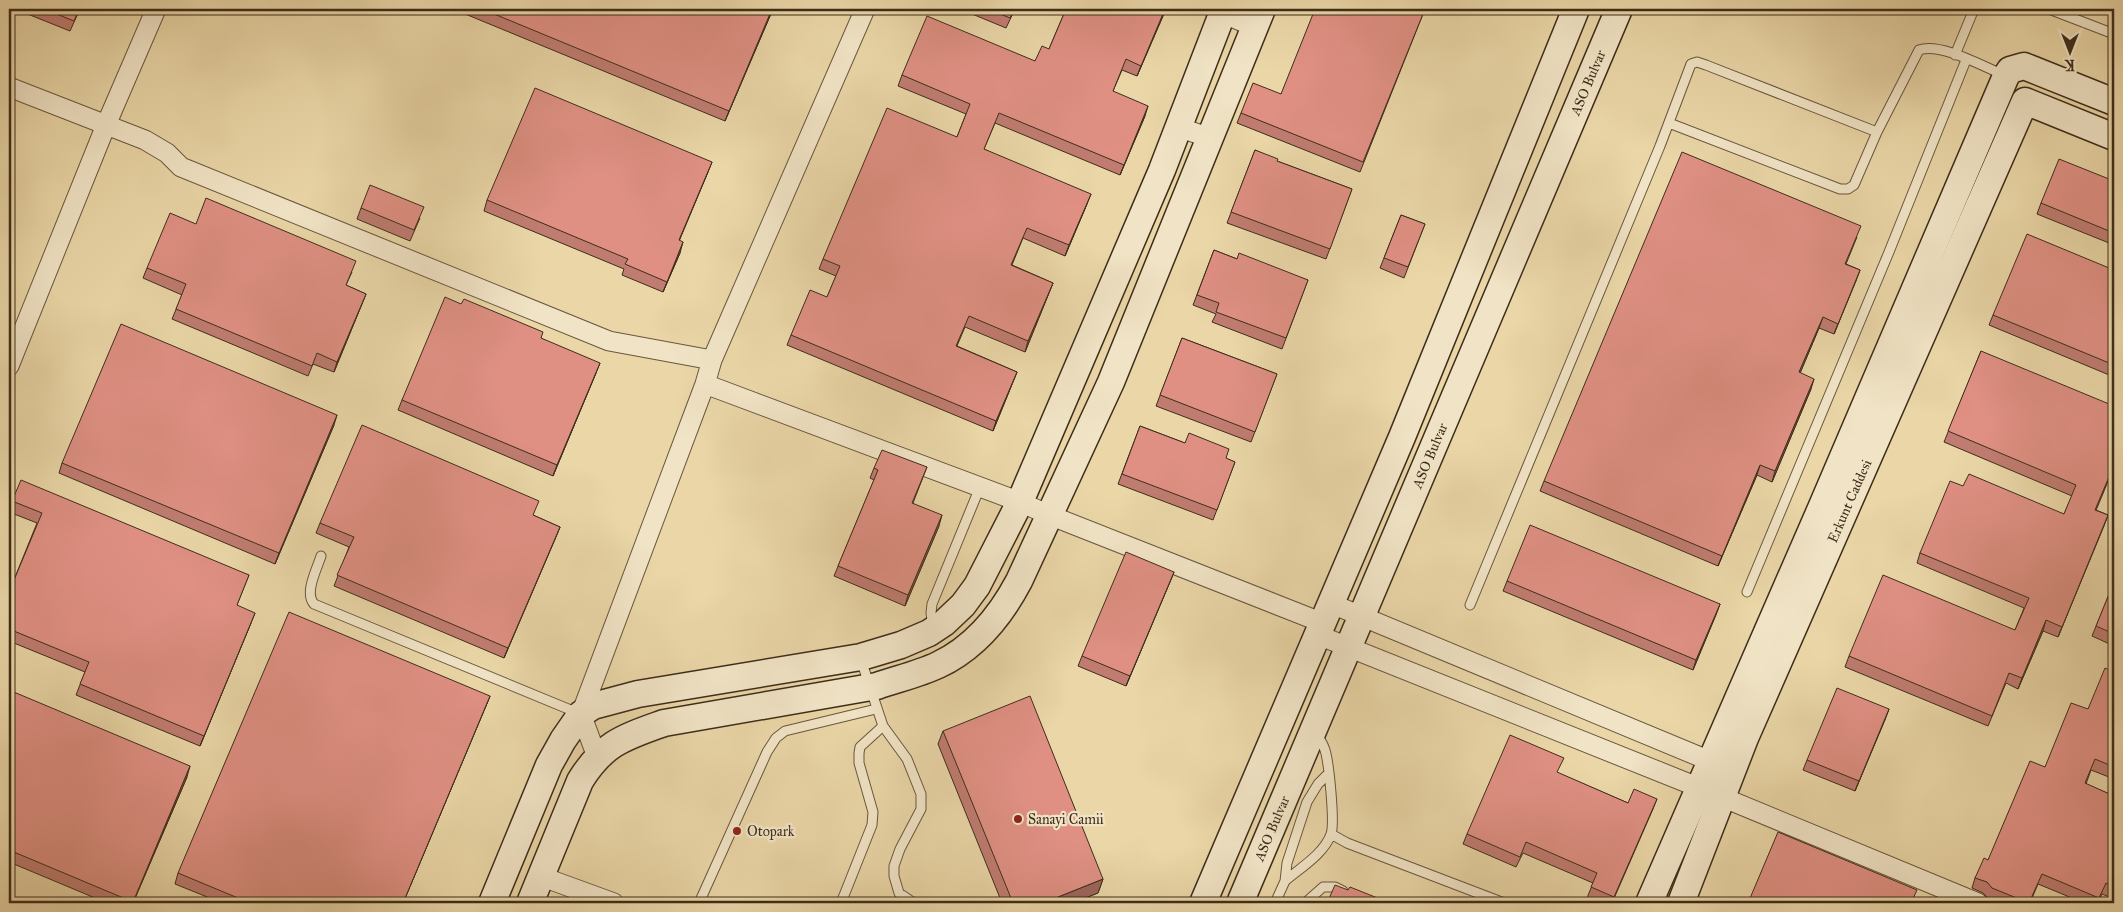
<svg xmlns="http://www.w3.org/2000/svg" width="2123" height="912" font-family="'IM FELL Great Primer',serif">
<rect width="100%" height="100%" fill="#ead6a7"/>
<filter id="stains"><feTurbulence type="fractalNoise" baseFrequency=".004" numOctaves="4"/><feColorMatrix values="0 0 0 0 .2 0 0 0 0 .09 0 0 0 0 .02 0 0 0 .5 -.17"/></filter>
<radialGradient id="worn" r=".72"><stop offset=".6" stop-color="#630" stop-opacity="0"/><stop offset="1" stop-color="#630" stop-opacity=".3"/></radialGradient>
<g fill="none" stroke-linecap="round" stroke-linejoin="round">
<g stroke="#69573e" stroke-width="11">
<path id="lane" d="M2049,9L2114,34
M1955,55L1974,9
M1669,123L1840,189H1848L1854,185L1877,132L1919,50C1940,42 1982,66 2004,75
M321,556C317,569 304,593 314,604L578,713
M1747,592L1889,252L1966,60
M1470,605L1660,146L1691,64L1697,62L1706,65L1877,132
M933,627L931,613L932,604L980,487
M861,660L883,726L907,759L921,794V809L900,849L894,866V876L899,893L914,903
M1331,834L1347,843L1504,903
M1285,881C1300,868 1324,854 1331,834C1335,823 1329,763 1325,750C1323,744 1320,739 1316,734
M699,903L767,752L776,738L785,731L876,709
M841,903L872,825L873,812L859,763V753L860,747L883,726
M1275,903L1285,881L1287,863L1307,802L1318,784L1328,774
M1305,903L1323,887H1335L1343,891"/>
</g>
<g stroke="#69573e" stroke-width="21">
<path id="street" d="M1222,13L1255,27
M9,87L145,140L167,153L181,167L609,341L712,360
M1178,127L1210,138
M9,366L106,125L156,9
M705,384L1020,502L1049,515L1323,623
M1332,604L1722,766
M1318,635L1700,788L1978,903
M597,757L581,714L705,384L712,360L865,9
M540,876L614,903"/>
</g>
<g stroke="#3e2d1b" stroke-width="29">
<g id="secondary">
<path d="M492,903L549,765L563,740L581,714L593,706L638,694L861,657L901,645L929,633L944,623L963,605L977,586L1020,502L1162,170L1224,9"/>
<path d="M530,903L580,781C603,743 625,737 664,723L877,686C897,679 919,674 938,665C974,648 1001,615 1019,581L1111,382L1262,9"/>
<path d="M1203,903L1402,437L1576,9"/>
<path id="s1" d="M1240,903L1619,9"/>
<path d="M1649,903L1822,506L2006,76L2010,70L2024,66L2114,102"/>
<path id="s2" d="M1681,903L1745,738L2025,101L2114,137"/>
</g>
</g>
<use href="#lane" stroke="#f1e4c6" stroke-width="9"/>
<use href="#street" stroke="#f1e4c6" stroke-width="19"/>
<use href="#secondary" stroke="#f1e4c6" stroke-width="26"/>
</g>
<path fill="#c07c71" stroke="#3e2d1b" d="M15,9H80L70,31Z
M453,9H773L725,121Z
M960,9H1015L1006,28Z
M1066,9H1166L1137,76L1122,70L1113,91L1145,116L1120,175L995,123L984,149L1087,204L1065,256L1023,238L1012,265L1053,283L1025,352L965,327L957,346L1017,372L993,431L787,345L791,335L827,297L836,276L819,269L823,259L957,137L966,114L898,86L902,75L1035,61L1049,49Z
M1425,9L1360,172L1237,123L1241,113L1281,94Z
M1255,150L1277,161L1352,189L1326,259L1227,223Z
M708,172L679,240L680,253L663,292L622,275L624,269L484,211L487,200Z
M2114,181V245L2037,214L2041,203Z
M361,208L420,218L410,241L357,219Z
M1401,215L1425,224L1404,278L1380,268Z
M196,224L352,272L346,285L366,294L334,372L313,364L308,376L172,319L182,295L143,278L147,268Z
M1857,237L1846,264L1860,270L1834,334L1819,328L1800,373L1811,389L1772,482L1757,475L1718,566L1540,491L1544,481Z
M1214,250L1237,259L1308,280L1282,349L1212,322L1216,314L1193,305Z
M2114,270V377L1989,325L1993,315Z
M461,304L541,338L596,373L553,476L398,410L402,400Z
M1182,338L1277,374L1251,442L1156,406Z
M1981,351L2096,510L2108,515L2058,637L2043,631L2018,689L2006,683L1988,726L1845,667L1849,656L2015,630L2024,608L1917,563L1920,553L1963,486L2064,514L2072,496L1944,442Z
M334,425L275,564L59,473L62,463Z
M1140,426L1235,462L1213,520L1118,484Z
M927,467L913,503L939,526L905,606L834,576L874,480L870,478L874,468Z
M12,501L249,575L237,605L251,623L200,746L76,695L85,672L9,641V592L37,523L9,512Z
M533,515L560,527L504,658L334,586L349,547L316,533L320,523Z
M1174,572L1126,686L1078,666L1082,656Z
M1507,581L1720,604L1693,670L1503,591Z
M2114,582V646L2092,636Z
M2114,672V779L2091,770L2086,784L2114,796V899L2102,894L2098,903H2084L2038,884L2030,903H2000L1988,898L1983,893L1972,888L1975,878L1988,860L2045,767L2088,709Z
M9,690L187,777L133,903H107L9,862Z
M490,696L403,903H222L175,884L178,873Z
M1889,709L1855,791L1803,770L1807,760Z
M943,731L1103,879L1098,893L1072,903H1002L938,744Z
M1558,773L1628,803L1657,799L1653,809L1612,903H1600L1587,898L1593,883L1523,853L1516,867L1463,844L1467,834Z"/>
<path fill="#9c655c" stroke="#3e2d1b" d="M772,9H773L725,121L729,111Z
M1165,9H1166L1137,76L1141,66Z
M1148,106L1145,116L1120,175L1124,165Z
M712,162L708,172L675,251L679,240Z
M1091,194L1087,204L1065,256L1069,245Z
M683,242L680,253L663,292Z
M1860,270L1856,281L1834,334L1838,324Z
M1053,283L1049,293L1025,352L1028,341Z
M366,294L362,304L334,372L337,362Z
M1823,317L1819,328L1796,383L1799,372Z
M600,363L596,373L553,476L557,465Z
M1017,372L1013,382L993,431L996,421Z
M1814,379L1811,389L1772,482L1775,471Z
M337,415L334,425L275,564L279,553Z
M1760,465L1757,475L1718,566L1722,556Z
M2114,465V467L2092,520L2095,510Z
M942,515L939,526L905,606L908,595Z
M2108,515L2104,526L2058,637L2062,627Z
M560,527L556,537L504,658L508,648Z
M1174,572L1170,582L1126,686L1130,676Z
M1720,604L1716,615L1693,670L1696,660Z
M255,613L251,623L200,746L204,736Z
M2046,620L2043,631L2018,689L2022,678Z
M490,696L486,706L403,903Z
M1889,709L1885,720L1855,791L1859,781Z
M190,766L187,777L133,903V902Z
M1103,879L1098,893L1072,903H1043Z"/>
<path fill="#df9083" stroke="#3e2d1b" d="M44,9H79L74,21Z
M482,9H772L729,111Z
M988,9H1014L1010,18Z
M1066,9H1165L1141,66L1126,59L1113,91L1148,106L1124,165L999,113L984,149L1091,194L1069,245L1027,228L1011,265L1053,283L1028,341L969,316L956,346L1017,372L996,421L791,335L810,290L827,297L840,266L823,259L887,108L957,137L970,104L902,75L927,16L1035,61L1042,46L1049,49Z
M1315,9H1425L1363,162L1241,113L1253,83L1281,94Z
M535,88L712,162L679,240L683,242L667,282L625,264L628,259L487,200Z
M1255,150L1278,159L1277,161L1352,189L1330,249L1231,212Z
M1682,152L1861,226L1845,264L1860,270L1838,324L1823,317L1799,372L1814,379L1775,471L1760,465L1722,556L1544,481Z
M2059,159L2114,181V233L2041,203Z
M370,185L424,207L414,230L361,208Z
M206,198L356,261L346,285L366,294L337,362L317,353L312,366L176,309L186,284L147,268L170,213L196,224Z
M1401,215L1425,224L1408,267L1384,258Z
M2027,234L2114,270V365L1993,315Z
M1214,250L1237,259L1239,253L1308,280L1286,338L1216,312L1219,303L1197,295Z
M445,297L461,304L464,299L543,332L541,338L600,363L557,465L402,400Z
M121,324L337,415L279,553L62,463Z
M1182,338L1277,374L1255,432L1160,395Z
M1981,351L2114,406V465L2095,510L2108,515L2062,627L2046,620L2022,678L2009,673L1992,716L1849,656L1883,575L2015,630L2029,598L1920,553L1950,481L1963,486L1969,474L2064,514L2076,485L1948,431Z
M362,425L539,501L533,515L560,527L508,648L337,575L354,537L320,523Z
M1140,426L1185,443L1189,433L1229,449L1226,458L1235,462L1217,510L1122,474Z
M882,450L927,467L912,503L942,515L908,595L838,566L878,470L874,468Z
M21,480L249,575L237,605L255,613L204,736L80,684L89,662L9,629V592L42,513L12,501Z
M1530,525L1720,604L1696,660L1507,581Z
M1126,552L1174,572L1130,676L1082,656Z
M2114,582V634L2096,626Z
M289,612L490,696L403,903H250L178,873Z
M2105,668L2114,672V767L2095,759L2085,783L2114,796V887L2106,883L2099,898L2042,874L2029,903L1992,888L1987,882L1975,878L1984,858L1988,860L2030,761L2045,767L2071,703L2088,709Z
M1837,688L1889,709L1859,781L1807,760Z
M9,690L190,766L133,902L9,850Z
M1030,696L1103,879L1043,903H1013L943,731Z
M1510,735L1564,758L1557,772L1628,803L1634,789L1657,799L1614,897L1591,887L1597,873L1526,842L1520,857L1467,834Z
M1778,832L1917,890L1911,903H1748Z
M1335,885L1348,890L1350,887L1390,903H1327Z"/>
<g fill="#8f2418" stroke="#f1e4c6" stroke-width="2">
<circle cx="1018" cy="819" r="5"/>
<circle cx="737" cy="831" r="5"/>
</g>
<g text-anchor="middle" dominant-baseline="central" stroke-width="4.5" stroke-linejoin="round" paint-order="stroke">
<g font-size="14" fill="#3e2d1b" stroke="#f1e4c6">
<text stroke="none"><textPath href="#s1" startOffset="891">ASO Bulvar</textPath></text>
<text stroke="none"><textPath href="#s1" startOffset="486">ASO Bulvar</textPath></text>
<text stroke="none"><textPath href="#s2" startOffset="436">Erkunt Caddesi</textPath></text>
<text stroke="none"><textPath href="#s1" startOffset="81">ASO Bulvar</textPath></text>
</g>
<g font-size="14" fill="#3e2d1b" stroke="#f1e4c6" text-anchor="start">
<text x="1028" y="819">Sanayi Camii</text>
<text x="747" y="831">Otopark</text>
</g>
</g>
<rect width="2123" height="912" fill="none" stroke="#ead6a7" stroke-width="30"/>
<rect x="10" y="10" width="2103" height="892" fill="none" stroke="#3e2d1b" stroke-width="2.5"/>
<rect x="15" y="15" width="2093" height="882" fill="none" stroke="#3e2d1b"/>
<g transform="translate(2070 52) rotate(180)" stroke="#f1e4c6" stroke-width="4" paint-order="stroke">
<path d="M0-4L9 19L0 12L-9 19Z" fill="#3e2d1b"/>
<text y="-8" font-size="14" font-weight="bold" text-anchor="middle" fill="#3e2d1b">K</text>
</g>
<rect width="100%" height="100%" filter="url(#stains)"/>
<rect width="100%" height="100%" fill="url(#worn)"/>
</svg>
